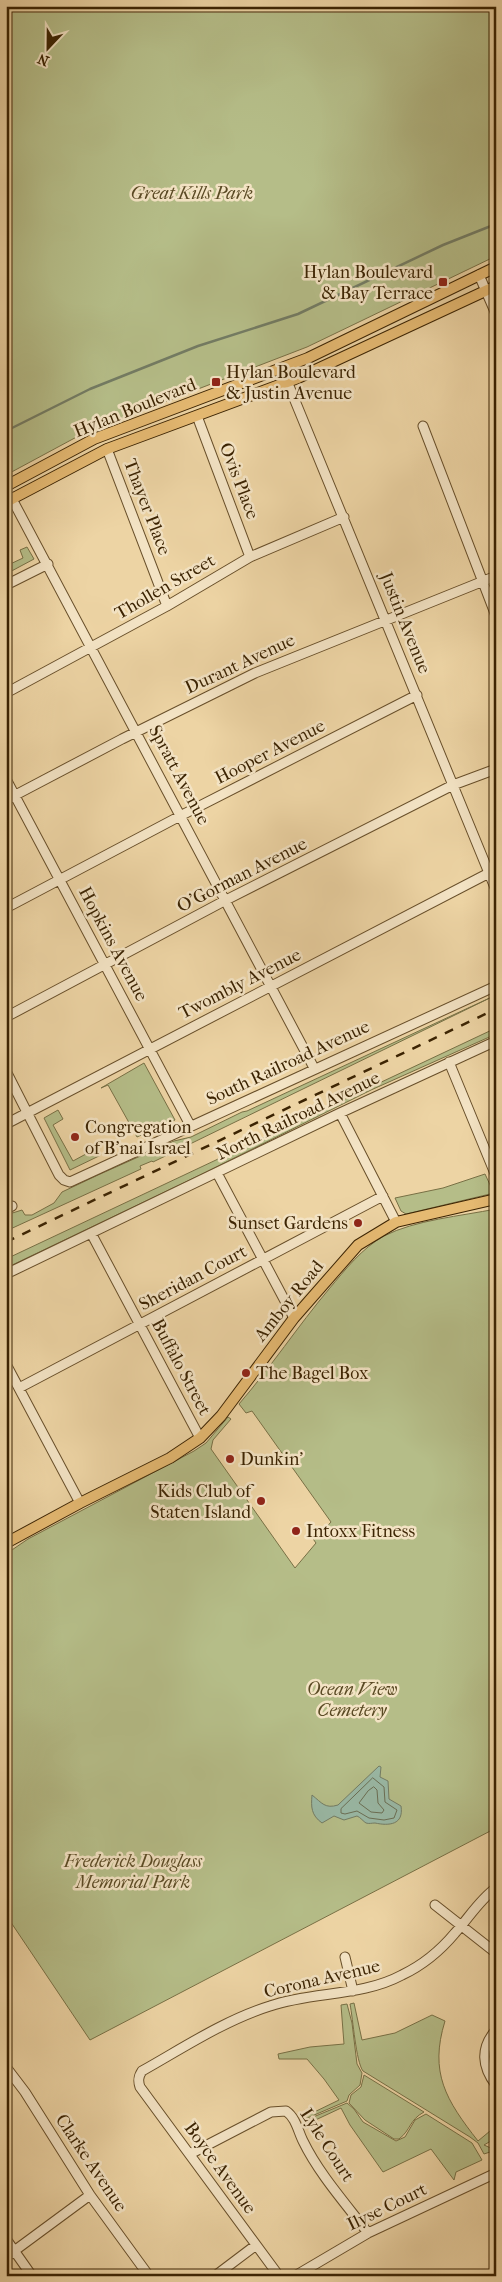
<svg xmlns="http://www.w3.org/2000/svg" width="502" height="2282" font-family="'IM FELL French Canon',serif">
<rect width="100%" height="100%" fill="#edd4a4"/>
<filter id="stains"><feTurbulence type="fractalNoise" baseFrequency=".004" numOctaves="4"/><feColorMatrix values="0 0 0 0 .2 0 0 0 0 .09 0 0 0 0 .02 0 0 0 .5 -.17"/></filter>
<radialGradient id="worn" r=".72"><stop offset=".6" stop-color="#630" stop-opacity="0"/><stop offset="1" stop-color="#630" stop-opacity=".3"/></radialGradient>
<path fill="#b5bd88" stroke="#787045" d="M6,6H496V256L307,347L84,433L6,475Z
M27,547L34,559L6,574V566L23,558L20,550Z
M496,995L153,1162L152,1161L140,1166L141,1169L6,1231V1215L22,1210L25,1215H32L54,1203L62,1192L98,1175L174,1141L191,1137L242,1112L247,1111Z
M496,1028V1034L371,1090L198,1176L6,1268V1259Z
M144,1063L175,1120L137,1137L108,1085L101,1088Z
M58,1110L63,1119L53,1125L73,1161L97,1148L101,1155L70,1170L44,1118Z
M485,1174L492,1189L490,1194L406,1214L401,1211L395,1198L443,1188Z
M496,1209V1828L90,2040L6,1915V1554L28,1539L194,1451L206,1443L228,1417L231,1419L213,1440L211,1449L295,1568L316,1543L311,1536L317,1532L321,1533L331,1522L252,1411L246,1413L239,1404C271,1367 298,1326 329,1289C345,1270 362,1248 384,1236C415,1220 461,1216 496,1209Z
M354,2003L362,2040L395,2033L432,2015L445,2021C429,2073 446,2100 478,2141L496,2126V2138L484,2145L493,2149V2151L484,2154L478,2143L470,2137L363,2071C356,2062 353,2019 350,2004Z
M347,2004L352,2023L357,2064L362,2073L360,2085L349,2095L347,2101L305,2119L304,2117L339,2100L324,2079L307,2059H279L278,2054L310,2047L344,2044L341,2005Z
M364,2075L424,2112C409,2120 411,2130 399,2139H394L365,2120L349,2103L351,2095L361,2087Z
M347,2103L354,2109L363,2122L396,2141L405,2137L415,2120L426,2114L472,2143L482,2160L456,2172L454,2180L431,2149L383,2172L350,2125L341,2108L307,2124L306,2120Z"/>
<path fill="#99b8a5" stroke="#737c64" d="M379,1766L381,1767L380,1777L388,1781L389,1799L401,1806C404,1825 389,1826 375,1823C372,1823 369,1824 366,1823C364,1822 360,1817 357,1816L344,1820L334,1816L322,1823C311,1815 311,1807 312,1795C322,1803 325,1809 338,1805Z"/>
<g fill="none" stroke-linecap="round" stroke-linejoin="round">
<path stroke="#6a6e54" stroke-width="1" d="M373,1778L384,1787L385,1802L397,1810L394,1818L384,1820L369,1818L357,1811L345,1814L341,1813V1809Z
M374,1787L377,1790L378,1803L384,1810L382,1813L371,1812L359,1803L368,1791Z"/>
<path stroke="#737c64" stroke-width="2.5" d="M6,431L90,389L198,346L298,314L443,245L496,224"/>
<g stroke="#684f2a" stroke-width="11">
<path id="minor" d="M479,275L496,314
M282,369L496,890
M197,416L250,557
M423,426L496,616
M107,449L167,606
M12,499L314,1068
M6,585L48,564
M6,693L167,606L250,557L344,517
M6,779L190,1125
M6,800L122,739L255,673L496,576
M6,908L182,815L417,695
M6,1017L226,900L453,785L496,769
M449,1062L496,1176
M6,1071L59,1175L64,1180L70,1182L496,986
M340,1113L396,1222
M6,1124L489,873
M217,1173L294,1318
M6,1209L12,1206
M91,1233L200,1438
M6,1274L340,1113L496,1041
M6,1364L80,1503
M19,1388L383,1196
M435,1905L496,1953
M345,1957L353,1991
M496,2030C480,2048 482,2067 496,2085
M6,2067L25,2092L90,2195L149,2276
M190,2154L271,2112L286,2111C296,2118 298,2131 303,2141C319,2174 346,2204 368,2233
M6,2239L32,2276
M6,2257L90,2195
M215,2276L256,2245
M279,2276L140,2087C138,2081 138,2077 142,2071C183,2048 225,2020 270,2006C313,1991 361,1997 402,1975C423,1965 440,1951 455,1933C468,1919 480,1899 496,1888
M295,2276L368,2233L496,2173"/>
</g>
<g stroke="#3b2302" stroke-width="12">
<path id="major" d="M6,486L94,439L308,358L496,267
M6,502L107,449L298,378L496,286
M6,1543L80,1503L170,1458L200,1438L221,1416L294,1318L358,1245L396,1222L496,1199"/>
</g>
<use href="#minor" stroke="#f3e3c4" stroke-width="9"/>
<use href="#major" stroke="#e6ba72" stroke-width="10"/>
<path stroke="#3b2302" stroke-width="2.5" stroke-dasharray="9 9" stroke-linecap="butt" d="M6,1242L496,1009"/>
</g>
<g fill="#8f2418" stroke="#f3e3c4" stroke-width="2">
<rect x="438" y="277" width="10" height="10" rx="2.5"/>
<rect x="211" y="377" width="10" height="10" rx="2.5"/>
<circle cx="75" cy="1137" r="5"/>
<circle cx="358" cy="1223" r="5"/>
<circle cx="246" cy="1373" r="5"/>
<circle cx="230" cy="1459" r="5"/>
<circle cx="261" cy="1501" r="5"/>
<circle cx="296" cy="1531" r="5"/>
</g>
<g text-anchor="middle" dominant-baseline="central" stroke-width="5" stroke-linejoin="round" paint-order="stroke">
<g font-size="18" font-style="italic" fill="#5a4a24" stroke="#f3e3c4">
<text x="192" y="193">Great Kills Park</text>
<text x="352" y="1689">Ocean View<tspan x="352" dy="21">Cemetery</tspan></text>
<text x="133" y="1861">Frederick Douglass<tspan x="133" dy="21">Memorial Park</tspan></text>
</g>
<g font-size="18" fill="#3b2302" stroke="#f3e3c4" text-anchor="start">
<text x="433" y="272" text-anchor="end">Hylan Boulevard<tspan x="433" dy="21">&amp; Bay Terrace</tspan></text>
<text x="226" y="372">Hylan Boulevard<tspan x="226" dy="21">&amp; Justin Avenue</tspan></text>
<text x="85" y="1127">Congregation<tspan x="85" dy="21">of B'nai Israel</tspan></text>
<text x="348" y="1223" text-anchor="end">Sunset Gardens</text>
<text x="256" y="1373">The Bagel Box</text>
<text x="240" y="1459">Dunkin'</text>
<text x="251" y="1491" text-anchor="end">Kids Club of<tspan x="251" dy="21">Staten Island</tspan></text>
<text x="306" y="1531">Intoxx Fitness</text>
</g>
<g font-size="18" fill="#3b2302" stroke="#f3e3c4">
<text transform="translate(135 408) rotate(-22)">Hylan Boulevard</text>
<text transform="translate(239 481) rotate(69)">Ovis Place</text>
<text transform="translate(147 507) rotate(69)">Thayer Place</text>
<text transform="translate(165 587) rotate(-30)">Thollen Street</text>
<text transform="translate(405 623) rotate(68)">Justin Avenue</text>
<text transform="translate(240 664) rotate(-25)">Durant Avenue</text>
<text transform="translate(270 752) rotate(-27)">Hooper Avenue</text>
<text transform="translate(179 775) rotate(62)">Spratt Avenue</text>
<text transform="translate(242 875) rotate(-27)">O'Gorman Avenue</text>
<text transform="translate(113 944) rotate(62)">Hopkins Avenue</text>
<text transform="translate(240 984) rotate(-27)">Twombly Avenue</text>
<text transform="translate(288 1063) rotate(-25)">South Railroad Avenue</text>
<text transform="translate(298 1116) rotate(-26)">North Railroad Avenue</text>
<text transform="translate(193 1278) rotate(-28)">Sheridan Court</text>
<text transform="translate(289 1301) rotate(-51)">Amboy Road</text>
<text transform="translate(181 1367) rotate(62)">Buffalo Street</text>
<text transform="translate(322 1979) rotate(-13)">Corona Avenue</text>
<text transform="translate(327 2145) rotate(57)">Lyle Court</text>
<text transform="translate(91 2163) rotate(56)">Clarke Avenue</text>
<text transform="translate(220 2168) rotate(54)">Boyce Avenue</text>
<text transform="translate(387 2207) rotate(-26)">Ilyse Court</text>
</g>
</g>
<rect width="502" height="2282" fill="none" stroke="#edd4a4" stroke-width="25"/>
<rect x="8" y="8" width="487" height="2267" fill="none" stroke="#3b2302" stroke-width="2.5"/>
<rect x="12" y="12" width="477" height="2257" fill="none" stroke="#3b2302"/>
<g transform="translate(48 48) rotate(202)" stroke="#f3e3c4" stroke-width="4" paint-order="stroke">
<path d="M0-4L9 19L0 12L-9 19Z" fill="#3b2302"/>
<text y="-8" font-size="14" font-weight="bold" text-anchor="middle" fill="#3b2302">N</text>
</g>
<rect width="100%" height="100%" filter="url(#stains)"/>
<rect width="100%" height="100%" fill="url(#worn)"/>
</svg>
